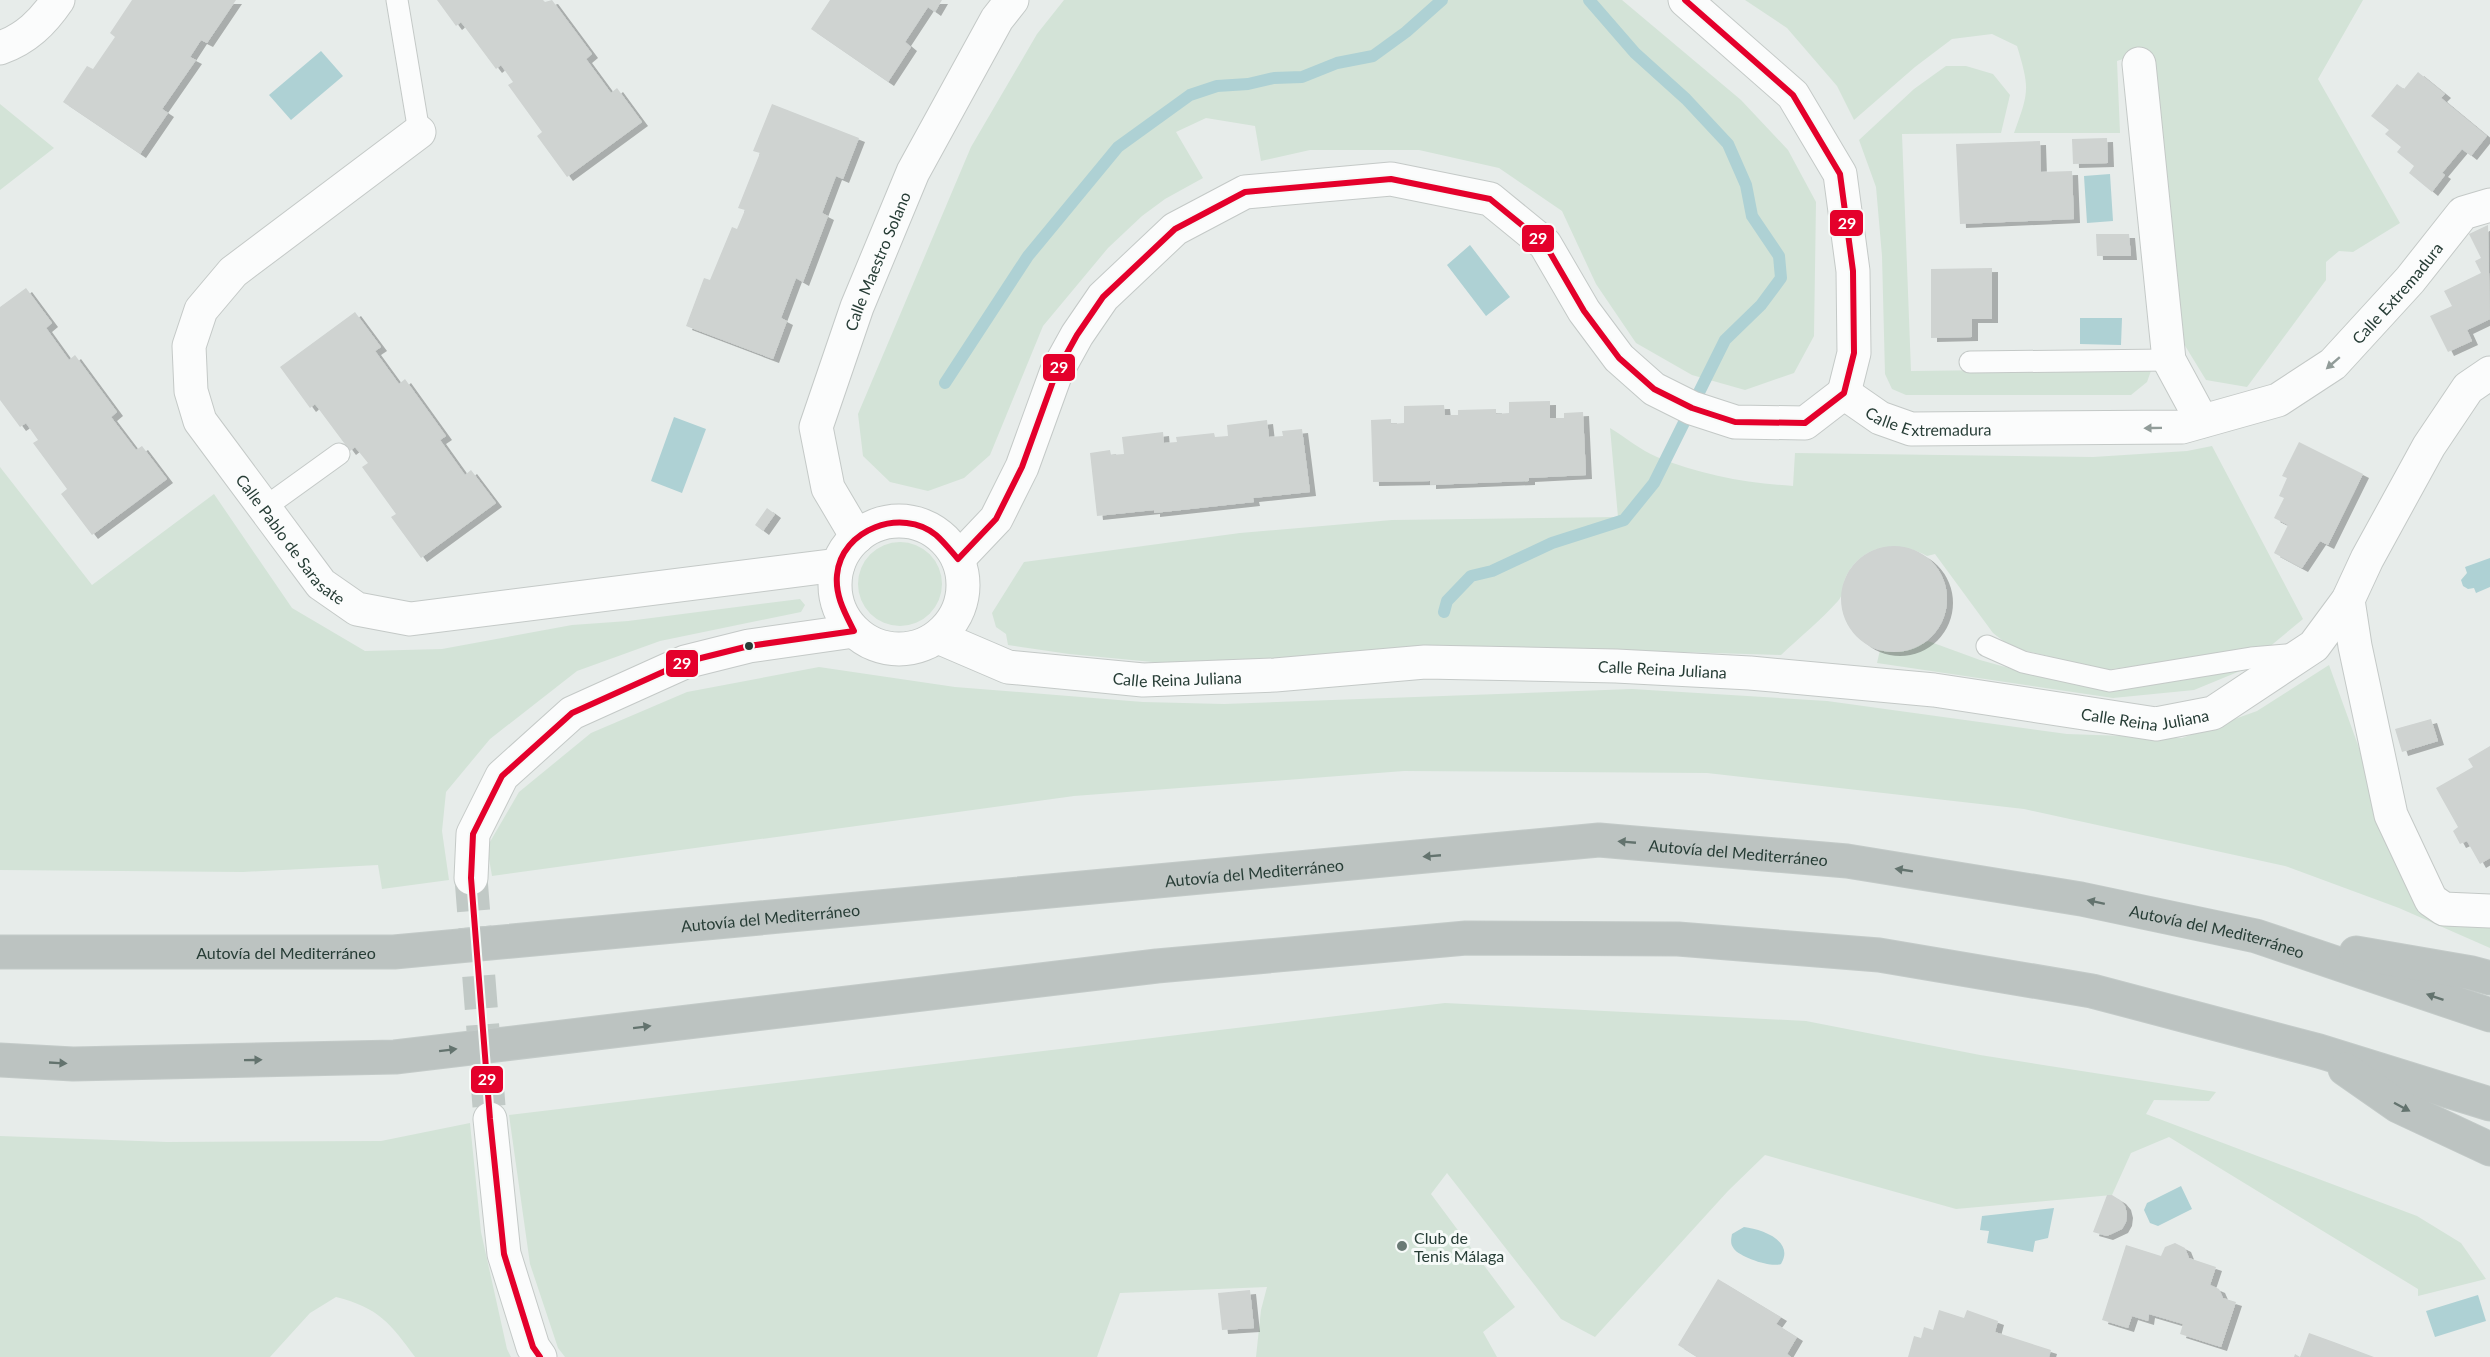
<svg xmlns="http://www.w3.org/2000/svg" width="2490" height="1357" font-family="Lato,sans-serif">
<defs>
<filter id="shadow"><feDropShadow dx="6" dy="4" stdDeviation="0" flood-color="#0004"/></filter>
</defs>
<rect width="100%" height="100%" fill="#e7ecea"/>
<path fill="#d3e3d7" d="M1064,0H1622L1741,100L1788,150L1816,202L1814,336L1794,373L1745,390L1692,375L1636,343L1596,284L1562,211L1499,168L1419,150H1310L1261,161L1255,126L1206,118L1176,132L1203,178L1165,199L1142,216L1108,248L1043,326L990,455L964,478L928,491L890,482L863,456L858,414L971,147L1037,34Z
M1745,0H2363L2318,79L2400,223L2353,252L2339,251L2326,262V280L2247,387L2206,380L2184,344L2175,296L2150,50L2117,61L2120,133H2014C2029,92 2030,89 2017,46L1992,34L1952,39L1915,67L1854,120L1837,86L1787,28Z
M1946,66H1966L1993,74L2010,95L2001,133L1902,134L1911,371L2152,368L2147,382L2131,395H1906L1892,389L1885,374L1882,256L1876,187L1859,140L1914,89Z
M0,104L54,148L0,190Z
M1610,428C1625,437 1640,450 1657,457C1701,475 1746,483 1793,486L1795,453L2093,457L2187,451L2212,446L2303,619L2268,648L2105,670L2011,647L1993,633L1935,554L1927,556C1896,539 1860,545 1845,579C1842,586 1844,595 1838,601C1821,620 1800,637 1781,655L1579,649L1184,665L1069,654L1008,645L1006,634L996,627L992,613L1024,562L1240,533L1392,520L1618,517Z
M0,467L92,585L214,494L292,608L365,651L442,649L572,625L628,621L800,599L805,605L801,612L660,641L577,671L490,739L446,792L442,831L449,880L382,889L378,865L243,872L0,870Z
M858 584a42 42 0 1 1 84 0a42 42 0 1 1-84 0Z
M1928,641L1980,660L2027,673L2245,669L2194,690L2113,698L1877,663L1880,650C1899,652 1911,650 1928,641Z
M2329,665L2410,889L2490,920V948L2399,908L2285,866L2024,809L1707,773L1404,771L1074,796L492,876L487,847L519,792L591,733L687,692L819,667L955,687L1143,702L1224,704L1632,689L1827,701L2067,734L2182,738L2257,711Z
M1445,1003L1806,1021L1980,1055L2216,1092L2209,1101L2154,1100L2146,1114L2417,1216L2461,1243L2486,1279L2418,1296V1289L2169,1137L2131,1153L2112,1195L1956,1209L1765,1155L1728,1191L1595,1337L1561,1319L1447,1173L1431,1194L1515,1307L1483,1332L1497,1357H1256L1261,1310L1267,1287L1120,1293L1097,1357H565L558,1348L530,1264L509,1115Z
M470,1123L481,1232L507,1349L511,1357H415C390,1323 379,1308 336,1297L310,1313L270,1357H0V1136L167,1142L381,1141Z"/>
<path fill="#aed1d4" d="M321,51L343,76L291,120L269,95Z
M2110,174L2113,221L2087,223L2084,176Z
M1470,245L1510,297L1486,316L1447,265Z
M2080,318H2122L2121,345L2080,344Z
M674,417L706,429L682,493L651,481Z
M2490,558V587L2476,593L2474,588L2468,589L2463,586L2461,580L2467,573L2465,567Z
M2181,1186L2192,1209L2158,1226L2150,1223L2144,1210L2147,1203Z
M2054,1208L2048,1238L2035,1241L2033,1252L1987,1243L1989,1231L1980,1230L1982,1216Z
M1744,1227C1762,1229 1795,1241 1781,1264C1771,1268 1740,1257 1734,1249C1730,1244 1731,1240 1732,1234Z
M2478,1295L2486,1321L2435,1337L2426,1311Z"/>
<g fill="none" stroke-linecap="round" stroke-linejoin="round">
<path stroke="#aed1d4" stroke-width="12" d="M945,383L1028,256L1118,147L1190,95L1217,86L1248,84L1274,78L1302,77L1337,63L1373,56L1406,32L1442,0
M1444,612L1447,601L1471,576L1492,571L1552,543L1624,520L1654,483L1725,340L1761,305L1781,278L1779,256L1752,216L1746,185L1728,144L1686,99L1635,53L1589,0"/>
</g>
<path fill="#cfd3d1" filter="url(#shadow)" d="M132,0H236L207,43L201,40L190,57L196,60L162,109L168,113L140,154L63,102L87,66L93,69L115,37L110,33Z
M437,0H543L545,2L552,0L592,54L586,59L611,93L617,88L642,122L567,177L537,136L542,132L508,85L513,82L501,65L496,69L461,22L456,26Z
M830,0H942L935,12L928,7L905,42L911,47L888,82L811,29Z
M2418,72L2445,94L2441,98L2487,136L2471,156L2462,149L2442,173L2445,175L2432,192L2409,173L2414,166L2397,152L2401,147L2385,134L2389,130L2371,116L2397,84L2404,89Z
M772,104L859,138L843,179L836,176L822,213L828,216L803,282L796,278L781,318L787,321L773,359L686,326L704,278L710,280L732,227L737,229L745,210L738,208L760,153L753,151Z
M2107,138L2108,163L2073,164L2072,139Z
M2040,141L2041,172L2072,171L2074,219L1960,224L1956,144Z
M2488,225L2490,319L2467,330L2472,341L2448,352L2430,316L2452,306L2444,291L2481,273L2475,261L2481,258L2469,234Z
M2096,234H2129L2131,256H2097Z
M1992,268V319H1972V337L1931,338V269Z
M26,288L52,323L46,328L69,360L75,355L117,412L111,417L136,450L142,446L167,479L92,535L61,494L67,489L33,443L38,440L26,423L20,427L0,400V307Z
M355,312L381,347L375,351L399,384L405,379L446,436L440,440L465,475L471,470L496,503L421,558L391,517L396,514L362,467L368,463L355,447L350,451L315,404L310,408L280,367Z
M1550,401V418H1564V413L1583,412L1586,475L1529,478V481L1430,485V481L1373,482L1371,420L1391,419V424L1404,423V406L1444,405L1445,415H1458V410L1496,409V414L1509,413V402Z
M1267,420L1269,437L1283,436L1282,431L1302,429L1310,492L1253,498L1254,502L1154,513V510L1097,516L1090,453L1110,450L1111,455L1124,454L1122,437L1163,432L1164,443L1177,442L1176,437L1214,433L1215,437L1228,436L1227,425Z
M2299,442L2363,474L2328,545L2320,541L2302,568L2274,553L2288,525L2274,518L2284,498L2279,496L2287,478L2282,476Z
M767,508L775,514L763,531L755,525Z
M1841 599a53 53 0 1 1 106 0a53 53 0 1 1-106 0Z
M2431,719L2438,741L2402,752L2395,729Z
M2490,746V858L2480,864L2467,841L2460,844L2453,831L2458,827L2436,788L2473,767L2468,759Z
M2107,1195H2112L2120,1200L2125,1206L2127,1214L2126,1222L2122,1229L2107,1236L2093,1232Z
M2175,1243L2185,1248L2189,1258L2216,1267L2210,1285L2219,1289L2223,1298L2236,1302L2221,1347L2180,1334L2183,1324L2149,1314L2148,1321L2132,1316L2128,1328L2102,1320L2126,1245L2161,1256L2165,1247Z
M1718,1279L1781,1317L1776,1324L1797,1337L1787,1354L1791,1357H1697L1678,1345Z
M1250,1290L1254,1328L1222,1330L1218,1293Z
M1939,1310L1964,1318L1967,1310L1998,1321L1995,1332L2051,1350L2049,1357H1908L1914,1336L1921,1338L1924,1327L1933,1330Z
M2309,1333L2334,1342L2374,1357H2294L2295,1354L2300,1357Z"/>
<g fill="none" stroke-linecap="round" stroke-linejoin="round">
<path stroke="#c1c9c6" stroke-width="33" stroke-dasharray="33 16" stroke-linecap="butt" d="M471,878L490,1119"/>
<g stroke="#c4c9c7" stroke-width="23">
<path id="service" d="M397,0L419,132
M1970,362L2169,360
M264,508L339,454
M1987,646L2023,662L2110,681L2251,658L2297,654"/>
</g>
<g stroke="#c4c9c7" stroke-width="35">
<g id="minor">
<path d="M1685,0L1793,95L1840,174L1853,271L1854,353L1844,393"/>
<path d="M0,48C26,39 43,22 58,0"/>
<path d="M2139,64L2169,360L2202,421"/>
<path id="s1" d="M419,132L233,272L201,310L189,346L191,391L200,421L321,584L357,609L410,619L838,565"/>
<path id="s2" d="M1844,393L1880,418L1911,429L2182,427L2278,400L2333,364L2410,280L2463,213L2490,205"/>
<circle cx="899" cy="585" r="64"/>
<path id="s3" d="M857,537L828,488L816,427L857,307L913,172L997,19L1012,0"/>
<path d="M958,559L996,519L1022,467L1056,373L1077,335L1103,297L1175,229L1245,192L1391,179L1490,199L1545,244L1584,311L1619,358L1654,389L1692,408L1735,422L1805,423L1844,393"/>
<path d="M2348,600L2355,646L2391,815L2431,900L2444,909L2490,911"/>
<path id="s4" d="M938,637L1008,667L1143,680L1275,675L1425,662L1616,666L1750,673L1934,690L2156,724L2213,713L2314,646L2348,600L2367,559L2429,446L2468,388L2490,373"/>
<path d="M471,878L473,834L502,776L572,713L685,662L749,646L854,631"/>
<path d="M490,1119L504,1254L533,1347L540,1357"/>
</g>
</g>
<g stroke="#c3cac8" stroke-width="35">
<g id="motorway">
<path id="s5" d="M0,952H394L1599,840L1847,861L2081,899L2256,936L2490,1015"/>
<path d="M2356,953L2472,973L2490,978"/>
<path d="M0,1060L73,1064L395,1057L1157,966L1466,938L1678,939L1879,955L2092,991L2319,1051L2490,1104"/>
<path d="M2345,1069L2398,1106L2490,1149"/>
</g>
</g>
<use href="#service" stroke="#fbfcfc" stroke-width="21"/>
<use href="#minor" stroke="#fbfcfc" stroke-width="33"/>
<use href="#motorway" stroke="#bcc3c1" stroke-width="33"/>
<g stroke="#f6faf8" stroke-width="10">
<path id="bus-1" d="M540,1357L533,1347L504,1254L490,1119L471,878L473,834L502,776L572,713L685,662L749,646L854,631C845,613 835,596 837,575C841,529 902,507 936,535C944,542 951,551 958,559L996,519L1022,467L1056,373L1077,335L1103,297L1175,229L1245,192L1391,179L1490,199L1545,244L1584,311L1619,358L1654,389L1692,408L1735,422L1805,423L1844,393L1854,353L1853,271L1840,174L1793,95L1685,0"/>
</g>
<use href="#bus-1" stroke="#e4002b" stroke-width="6"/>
</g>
<defs><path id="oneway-solid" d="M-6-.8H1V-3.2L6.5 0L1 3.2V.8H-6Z" transform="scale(1.5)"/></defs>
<g fill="#919c99">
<use href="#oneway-solid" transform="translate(2333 363) rotate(139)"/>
<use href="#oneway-solid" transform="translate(2153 428) rotate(179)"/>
</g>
<g fill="#63736e">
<use href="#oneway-solid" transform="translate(1627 842) rotate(-175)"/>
<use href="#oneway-solid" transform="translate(1432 856) rotate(175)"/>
<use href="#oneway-solid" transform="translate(1904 870) rotate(-171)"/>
<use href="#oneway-solid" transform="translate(2096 902) rotate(-168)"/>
<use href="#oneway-solid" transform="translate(2435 997) rotate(-161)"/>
<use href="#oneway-solid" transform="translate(642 1027) rotate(-7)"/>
<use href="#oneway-solid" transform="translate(448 1050) rotate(-7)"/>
<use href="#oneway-solid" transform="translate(253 1060) rotate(-1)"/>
<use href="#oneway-solid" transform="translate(58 1063) rotate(3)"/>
<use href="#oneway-solid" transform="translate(2402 1107) rotate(28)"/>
</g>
<circle fill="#273d36" stroke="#f6faf8" stroke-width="2" cx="749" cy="646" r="5"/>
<circle fill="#6a7a75" stroke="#f6faf8" stroke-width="2" cx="1402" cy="1246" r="6"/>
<g text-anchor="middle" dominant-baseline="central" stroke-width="6" stroke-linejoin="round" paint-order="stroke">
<g font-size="16" fill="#273d36" stroke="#f6faf8">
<text stroke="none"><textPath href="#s3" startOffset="296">Calle Maestro Solano</textPath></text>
<text stroke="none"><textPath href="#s2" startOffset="609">Calle Extremadura</textPath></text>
<text stroke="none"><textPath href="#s2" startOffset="93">Calle Extremadura</textPath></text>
<text stroke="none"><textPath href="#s1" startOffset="546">Calle Pablo de Sarasate</textPath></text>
<text stroke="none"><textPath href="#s4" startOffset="732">Calle Reina Juliana</textPath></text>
<text stroke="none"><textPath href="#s4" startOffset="246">Calle Reina Juliana</textPath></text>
<text stroke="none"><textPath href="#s4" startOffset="1218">Calle Reina Juliana</textPath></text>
<text stroke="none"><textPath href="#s5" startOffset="1744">Autovía del Mediterráneo</textPath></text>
<text stroke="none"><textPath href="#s5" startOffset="1258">Autovía del Mediterráneo</textPath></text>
<text stroke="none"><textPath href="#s5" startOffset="772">Autovía del Mediterráneo</textPath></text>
<text stroke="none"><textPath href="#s5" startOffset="2230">Autovía del Mediterráneo</textPath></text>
<text stroke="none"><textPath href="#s5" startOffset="286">Autovía del Mediterráneo</textPath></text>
</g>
<g font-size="16" fill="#273d36" stroke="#f6faf8" text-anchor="start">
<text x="1414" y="1237">Club de<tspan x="1414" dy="18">Tenis Málaga</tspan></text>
</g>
</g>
<g stroke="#f6faf8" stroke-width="2">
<rect x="1829" y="209" width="35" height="28" rx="6" fill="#e4002b"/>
<rect x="1521" y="224" width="34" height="29" rx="6" fill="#e4002b"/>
<rect x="1042" y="353" width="34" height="29" rx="6" fill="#e4002b"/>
<rect x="665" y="649" width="34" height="29" rx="6" fill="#e4002b"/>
<rect x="470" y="1065" width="34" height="29" rx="6" fill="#e4002b"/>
</g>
<g font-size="16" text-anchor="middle" font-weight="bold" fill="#fff">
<text x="1847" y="229">29</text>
<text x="1538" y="244">29</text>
<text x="1059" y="373">29</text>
<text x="682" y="669">29</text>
<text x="487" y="1085">29</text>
</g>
</svg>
